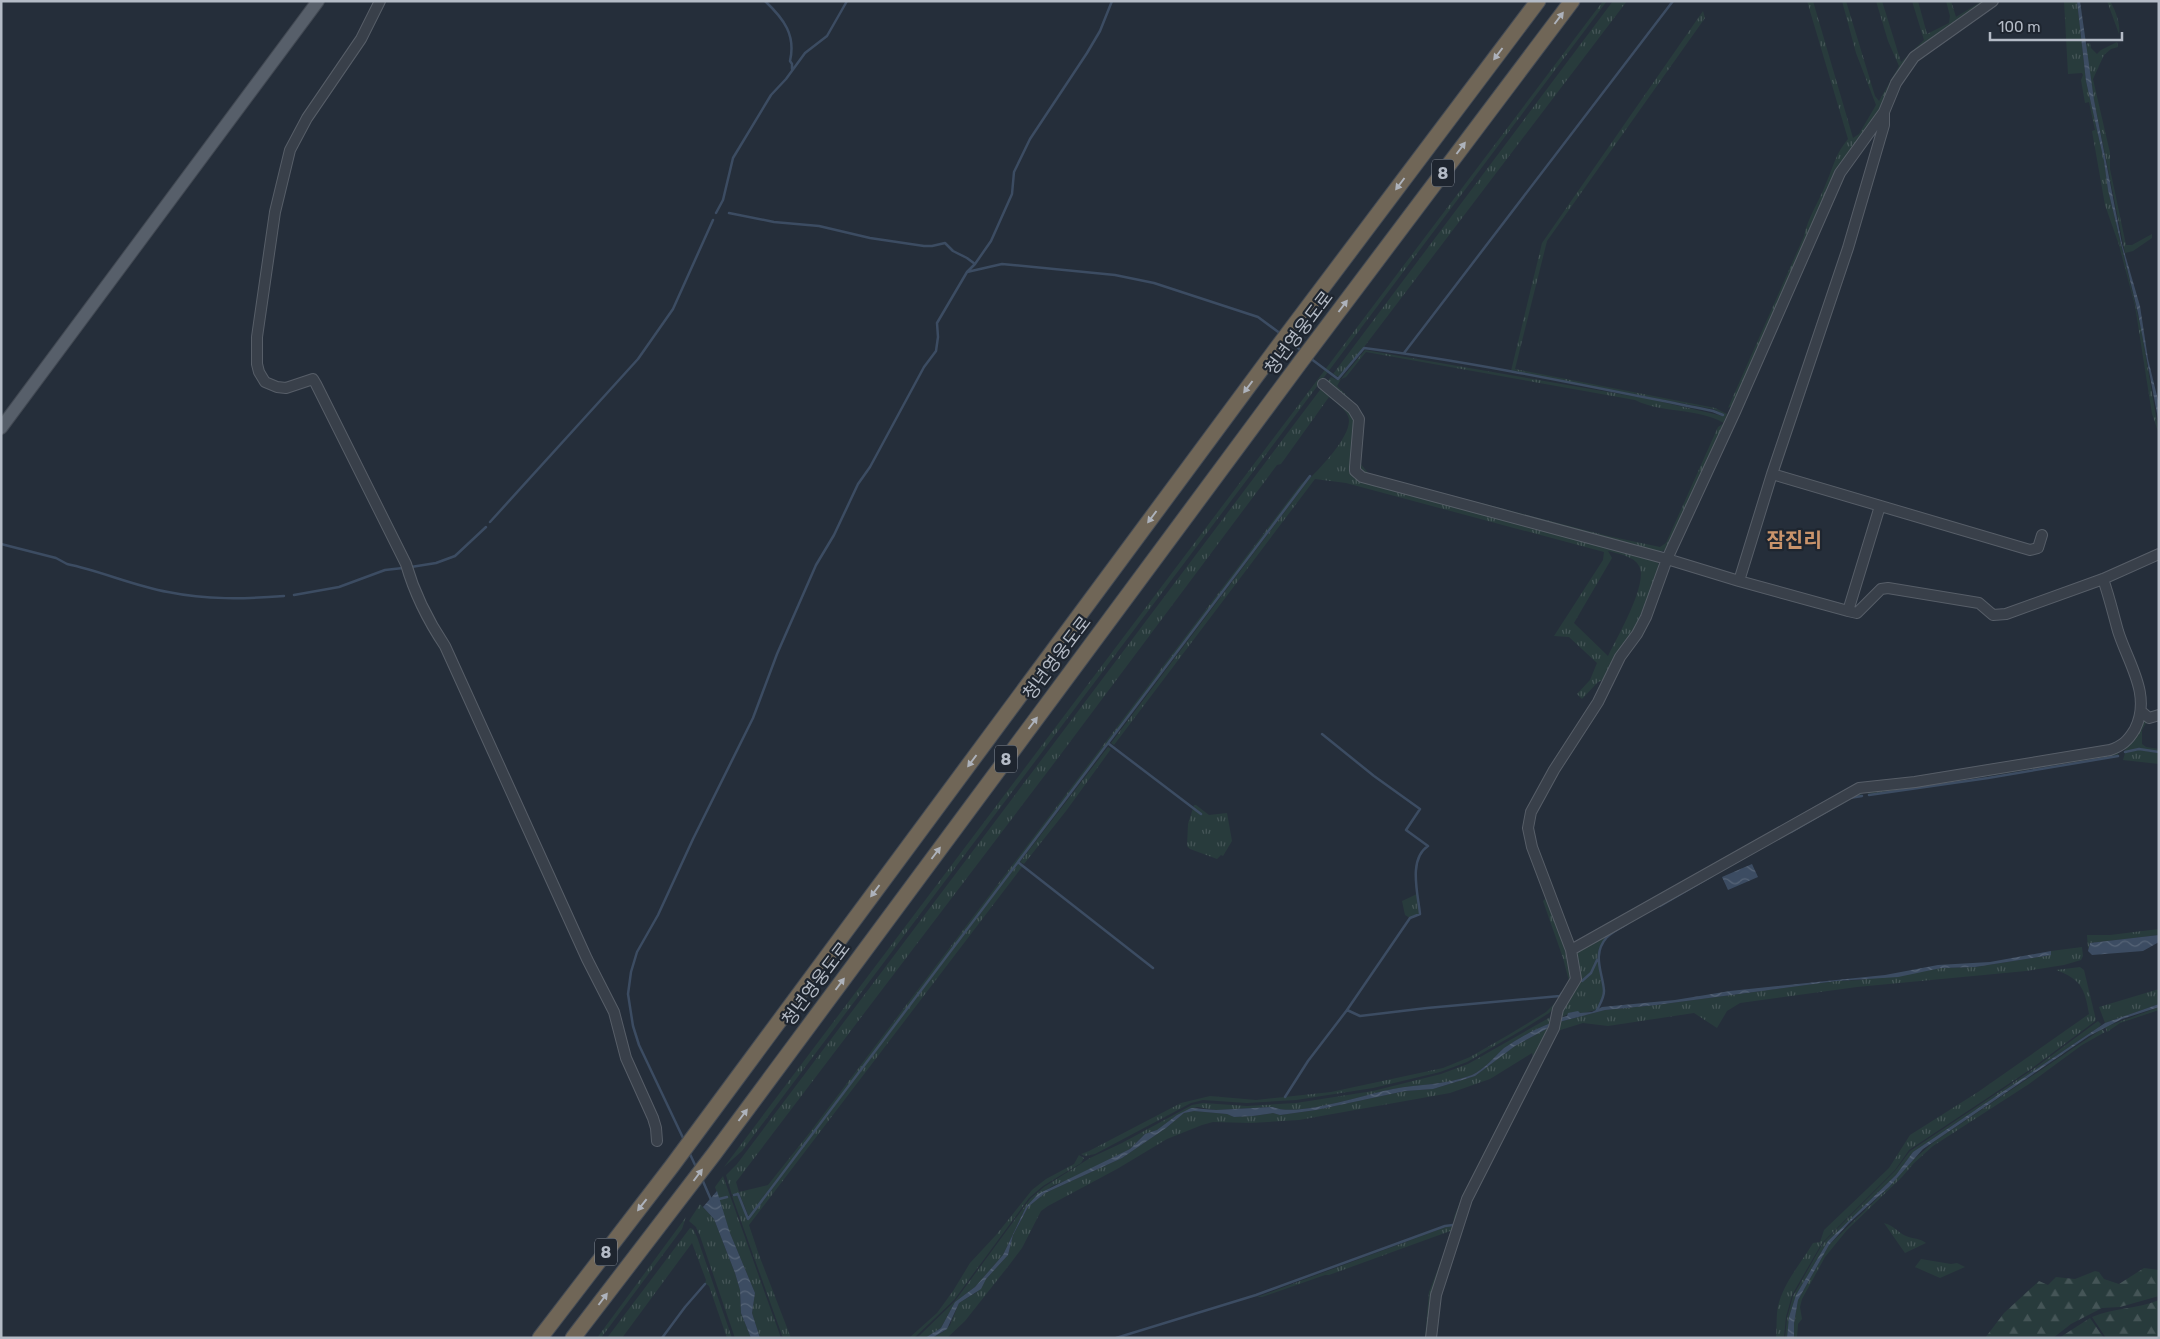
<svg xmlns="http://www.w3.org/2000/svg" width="2160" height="1339" font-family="Rubik,'Noto Sans KR',sans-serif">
<defs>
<pattern id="grass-tufts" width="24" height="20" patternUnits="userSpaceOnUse" patternTransform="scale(1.25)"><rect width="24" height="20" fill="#283b3c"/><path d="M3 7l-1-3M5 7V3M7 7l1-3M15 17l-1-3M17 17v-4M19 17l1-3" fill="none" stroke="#455557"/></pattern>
<pattern id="forest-firs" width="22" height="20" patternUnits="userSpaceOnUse" patternTransform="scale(1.25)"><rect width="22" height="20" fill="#283b3c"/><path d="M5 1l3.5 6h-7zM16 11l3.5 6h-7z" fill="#455557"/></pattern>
<pattern id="water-waves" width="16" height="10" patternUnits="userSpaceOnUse" patternTransform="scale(1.25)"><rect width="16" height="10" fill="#3c4c62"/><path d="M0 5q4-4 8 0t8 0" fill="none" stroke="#566477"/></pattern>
</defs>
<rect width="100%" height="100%" fill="#252e3a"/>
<path fill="url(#grass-tufts)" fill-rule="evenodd" d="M1603,1H1607L742,1151L724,1167Z
M1613,1H1627L1364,347L1341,375L1339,377L1333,374Z
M1807,1H1813L1853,138L1859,134L1876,105L1856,53L1842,1H1846L1875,96L1879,101L1899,66L1888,41L1876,1H1882L1901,62L1924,40L1912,1H1918L1927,34L1949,23L1950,16L1946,1H1951L1956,17L1982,1H1990L1919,50L1880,112L1837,173L1733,405L1728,408L1804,236C1808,217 1820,200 1827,181C1835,163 1835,155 1848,139Z
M2064,1H2077L2086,81L2104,161L2108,190L2141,328L2159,434L2152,414L2135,306L2119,245L2105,205L2092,131L2095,130L2089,102L2085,103L2081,80L2083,75L2082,73L2068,74Z
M2107,1H2110C2115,9 2121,25 2119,34Z
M1703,11L1705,18L1547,241L1515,369L1715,408L1727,414L1702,475L1667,549L1658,553L1651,552L1366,476C1347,460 1365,433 1358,412L1325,384L1331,377L1337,380L1341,379L1365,350L1649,399L1723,416V414L1713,409L1511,371L1542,243ZM1366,352L1635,400C1663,414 1696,407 1724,423L1718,427L1666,543L1660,547L1608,536L1369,474L1359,462C1360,419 1373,420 1337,386L1341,379L1346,377Z
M2117,42L2118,47L2111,49L2104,55L2093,79L2110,153V169L2126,245H2132L2152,234V238L2133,251L2125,253L2094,100L2085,44L2090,43L2091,48L2097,54L2101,50Z
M1323,386L1354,416L1353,473L1658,561L1659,568L1637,629L1606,679L1598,682L1582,699L1577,694L1590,680L1597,663L1569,637L1554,636L1603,560L1604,552L1346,483L1315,479L1114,745L1111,743L1311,477C1322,466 1355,432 1348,416C1345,409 1335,401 1329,397L1281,464L1277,465L1061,754L736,1182L739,1192L768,1185L807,1136L1301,484L1310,476L749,1217L739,1193L732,1195L726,1175L737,1164ZM1608,551C1619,554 1634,556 1639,566C1649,583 1616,639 1608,656L1574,623L1612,558Z
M2142,718L2148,720L2142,730V744L2146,747L2159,749V752L2139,749L2124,752Z
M1108,747L1111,749L1066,811L1024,864L1020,862Z
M2139,750L2159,753V764L2123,760L2125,753Z
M2118,752V755L1869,795L1868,793Z
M1857,792H1859L1862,795C1845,798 1835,805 1821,815L1608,935C1589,955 1602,971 1603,992C1603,999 1599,1005 1596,1010L1583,1013L1572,1012L1560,1018L1579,980L1575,950Z
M1194,805H1196L1209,815L1227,813L1232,841L1223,856L1221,855L1217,859L1190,849L1187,846L1188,824Z
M1018,864L1022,867L749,1225L759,1255L791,1338H783L732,1196L737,1195L748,1220Z
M1417,894L1419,914L1410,918L1405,915L1402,901Z
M1546,898L1564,947L1571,979L1569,981L1563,958L1543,901Z
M2159,929V935L2090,943L2088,949L2087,935H2110Z
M2082,947L2083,956L2081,960L2064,965L2026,971L1857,987L1740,1003L1727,1011L1717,1028L1694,1013L1608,1026L1583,1023L1557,1031L1559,1022L1605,1010L1656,1005L1836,981L1860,980L1941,968L1975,967L2051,955V951Z
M2080,967L2084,970L2096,1020L2094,1022L2031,1069L1909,1150L1895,1170L1822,1243L1792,1295L1786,1317L1784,1338H1776C1777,1327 1776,1316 1778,1306C1784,1282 1801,1263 1813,1243L1820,1242L1824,1230L1889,1168L1910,1135L1978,1092L2089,1014C2085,989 2081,979 2056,970Z
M2159,989V1004L2105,1023L2099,1007Z
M1559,999L1557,1005L1549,1013L1522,1030L1467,1062L1440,1072L1373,1088L1296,1100L1247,1103L1203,1100L1191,1103L1095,1154L1085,1156L1081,1154L1089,1151L1181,1103L1210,1096L1256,1100L1331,1092L1443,1068L1470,1057L1510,1034L1546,1012Z
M2159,1007V1010L2120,1023L2107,1032L2105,1027Z
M1554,1015L1551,1023C1535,1029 1519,1038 1504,1048C1494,1057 1485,1069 1472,1075C1446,1085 1420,1084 1393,1089C1365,1094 1297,1118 1273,1107L1216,1110L1197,1107L1177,1115L1157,1130L1145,1134L1130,1149L1070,1179L1052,1186L1026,1207L1003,1255L975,1287L955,1302L941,1328L925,1338H917L955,1301L1030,1199L1044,1187L1090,1158L1122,1143L1192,1105L1203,1103L1247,1106L1296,1103L1373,1091L1441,1074L1468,1064Z
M2098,1021L2101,1024L2099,1027L1913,1152L1896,1175L1828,1241L1796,1295L1789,1317L1787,1338H1785L1787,1318L1793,1296L1823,1243L1895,1171L1910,1151L2032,1070Z
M1550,1027L1478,1171L1428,1338H1425L1429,1292L1453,1230L1329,1275H1325L1262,1297H1257L1446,1227L1453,1226L1454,1217L1462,1197L1533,1056L1532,1053L1490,1079L1450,1093L1299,1120L1251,1123L1213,1122L1202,1125L1167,1139L1117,1169L1048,1206L1041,1211L1022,1248L1010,1264L965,1321L947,1338H932L943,1332L950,1325L959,1303L977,1292L986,1279L1008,1255L1013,1235L1028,1207L1045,1193L1122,1158L1166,1128L1184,1113L1194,1111L1227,1114L1234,1117L1253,1116L1273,1113L1280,1115L1316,1110L1405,1091L1433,1089L1475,1076L1515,1046Z
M2102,1029L2105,1032L2082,1045L2029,1084L1933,1146L1914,1163L1902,1177L1847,1230L1825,1257L1802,1299L1800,1307L1802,1319L1798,1324L1797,1338H1794V1323L1798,1300L1829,1245L1889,1187L1906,1166L1935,1141Z
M1079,1155L1084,1158L1081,1163L1043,1186L1029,1198L954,1300L914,1338H909L937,1313L953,1291L970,1263L996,1235L1032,1190L1046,1179L1074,1164Z
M723,1176L781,1338H760L752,1313L755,1293L730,1233L715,1187Z
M700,1204L714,1219L735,1273L740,1290L741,1313L751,1338H735L700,1236L696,1227L689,1221Z
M686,1217L682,1229L601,1338H597Z
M1884,1223C1895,1226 1897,1232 1906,1236C1913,1239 1920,1238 1926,1243L1905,1253Z
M690,1228L693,1229L697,1237L732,1338H727L709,1286L705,1283L706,1280L692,1243L622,1338H607Z
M1921,1259L1951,1264L1957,1263L1965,1267L1940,1278L1915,1267Z"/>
<path fill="url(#forest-firs)" d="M2144,1268L2159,1270V1296L2120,1307L2102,1308L2071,1324L2053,1338H1985L2004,1313L2039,1281L2048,1285L2056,1277L2075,1279L2095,1271L2099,1272L2104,1279L2119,1284Z
M2159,1300V1338H2106L2092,1317C2113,1308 2137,1309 2159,1300Z
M2090,1318L2104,1338H2059Z"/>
<path fill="url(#water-waves)" d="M2077,1H2080L2094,100L2122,244L2140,306L2148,359L2158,400L2159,424L2138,313L2108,190L2104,161L2086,81Z
M1752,864L1758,877L1728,890L1722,877Z
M2159,935V942L2143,951L2092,955L2088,951L2090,943Z
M2051,951V955L1975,967L1941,968L1898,977L1836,981L1656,1005L1605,1010L1559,1022L1560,1018L1567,1016L1568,1013L1578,1011L1580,1013L1592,1012L1602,1007L1675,1000L1730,991L1885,975L1938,965L1990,962Z
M2159,1004V1007L2122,1019L2089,1036L1923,1149L1889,1187L1849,1223L1829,1245L1798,1300L1794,1323V1338H1787L1789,1317L1796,1295L1828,1241L1896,1175L1913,1152L2105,1023Z
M1551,1023L1550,1027L1515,1046L1475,1076L1433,1089L1405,1091L1316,1110L1280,1115L1273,1113L1253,1116L1234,1117L1227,1114L1194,1111L1184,1113L1166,1128L1122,1158L1045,1193L1028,1207L1013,1235L1008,1255L986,1279L981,1289L959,1303L947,1329L932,1338H925L941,1328L955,1302L975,1287L1003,1255L1026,1207L1038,1194L1130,1149L1145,1134L1157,1130L1177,1115L1191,1108L1216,1110L1273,1107C1297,1118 1365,1094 1393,1089C1420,1084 1446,1085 1472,1075C1485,1069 1494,1057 1504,1048C1519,1038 1535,1029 1551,1023Z
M717,1191L730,1233L755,1293L752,1313L760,1338H751L741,1313L740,1290L735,1273L714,1219L703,1207Z"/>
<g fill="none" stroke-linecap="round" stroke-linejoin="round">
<path stroke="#3c4c62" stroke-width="2.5" d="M765,1C784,19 796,35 790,61L792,64V69
M716,213L723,200L733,158L771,95L786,79L805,53L827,36L847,1
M729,213L774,222L819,226L870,238L924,246H932L945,243L953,251L967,258L975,264
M967,272L1002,264L1115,275L1154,283L1258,317L1281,334
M1289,341L1302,351
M1404,353L1673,1
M1310,358L1338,379L1364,348C1481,363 1597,388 1713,411L1723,415
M490,522L638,359L673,309L713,220
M1,544L56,558L67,564C101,571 134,586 168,592C207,600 244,599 284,596
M411,567L436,563L455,556L486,527
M294,595L339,587L385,570L403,568
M1322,734L1374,776L1420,809L1406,830L1428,846C1408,859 1418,894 1420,914L1410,918L1347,1010
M1109,744L1201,814
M2125,752L2139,749L2159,752
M1869,795L1988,778L2118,756
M1849,798L1862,796
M1791,832L1829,810
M1019,863L1153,968
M1660,906L1712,876
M1582,981L1591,973L1597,960
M1597,1010C1600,1004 1604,998 1604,991C1603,973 1591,955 1607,937C1612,932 1620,928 1627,924
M1285,1097L1308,1061L1347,1010L1360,1016L1427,1008L1560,996L1562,993
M684,1140L639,1045L633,1026L628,994L631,972L637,952L658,915L693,839L753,718L777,654L816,565L834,535L858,484L870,467L924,367L936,351L938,337L937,323L967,272L975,264L991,241L1012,194L1014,172L1030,139L1087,53L1100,31L1112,1
M689,1152L696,1167
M702,1179L712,1202
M734,1195L738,1194L748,1219L1310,476
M719,1199L727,1197
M662,1338L685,1307L705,1284
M1116,1338L1256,1295L1445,1226L1453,1225"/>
<g stroke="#575e68" stroke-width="12">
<path id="minor" d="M380,1L361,39L307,118L290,150L275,212L257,337V364L259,372L265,382L277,387L286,388L313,379L316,384L406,564C414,592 429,622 445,646L587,959L614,1012L626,1058L653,1118L656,1128L657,1141
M1323,384L1353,409L1359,419L1355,467V471L1362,477L1667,559L1735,412L1840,173L1884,112L1896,83L1914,57L1993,1
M1772,474L2030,550L2038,548L2042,535
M1739,581L1848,611L1880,506
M1848,611L1857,613L1881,589L1888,588L1979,603L1993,615L2006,614L2103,579L2159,554
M2142,712L2149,718L2159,715
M1571,950L1859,788L1915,782L2110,750C2122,746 2128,741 2135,729C2152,695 2128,663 2118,631C2113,613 2109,596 2103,579
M1431,1338L1436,1295L1467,1199L1554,1028L1558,1009L1576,979L1571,950L1532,847L1528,828L1531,812L1554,770L1598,702L1620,657L1637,634L1646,617L1667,559L1739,581L1772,474L1848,248L1884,125V112"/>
</g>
<g stroke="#424953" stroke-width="14">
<path id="major" d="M1,428L318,1"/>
</g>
<g stroke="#444b55" stroke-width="17">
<path id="highway" d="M540,1338L672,1166L1277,348L1538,1
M573,1338L714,1154L1299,364L1572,1"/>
</g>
<use href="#minor" stroke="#39404a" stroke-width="10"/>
<use href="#major" stroke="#575f6a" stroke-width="12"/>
<use href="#highway" stroke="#706657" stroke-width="15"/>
</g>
<defs><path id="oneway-solid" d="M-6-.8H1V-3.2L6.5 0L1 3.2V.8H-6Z" transform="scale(1.25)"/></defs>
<g fill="#adb2bb">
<use href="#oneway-solid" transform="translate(1559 18) rotate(-53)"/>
<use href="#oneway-solid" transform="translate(1498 54) rotate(127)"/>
<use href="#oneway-solid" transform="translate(1461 148) rotate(-53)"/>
<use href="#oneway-solid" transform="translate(1400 184) rotate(127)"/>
<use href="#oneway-solid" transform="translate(1343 306) rotate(-53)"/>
<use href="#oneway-solid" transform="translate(1248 387) rotate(127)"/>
<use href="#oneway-solid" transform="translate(1152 517) rotate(127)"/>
<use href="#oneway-solid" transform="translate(1033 723) rotate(-53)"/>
<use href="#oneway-solid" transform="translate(972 761) rotate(127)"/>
<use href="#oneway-solid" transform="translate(936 853) rotate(-53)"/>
<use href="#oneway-solid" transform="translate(875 891) rotate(127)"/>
<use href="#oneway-solid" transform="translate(840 984) rotate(-53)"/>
<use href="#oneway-solid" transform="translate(743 1115) rotate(-53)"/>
<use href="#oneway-solid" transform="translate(698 1175) rotate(-53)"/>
<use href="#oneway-solid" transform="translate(642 1205) rotate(128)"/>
<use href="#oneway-solid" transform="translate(603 1299) rotate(-53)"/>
</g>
<g text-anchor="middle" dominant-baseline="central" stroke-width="4.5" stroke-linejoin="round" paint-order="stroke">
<g fill="#1e252f" stroke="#878e99" stroke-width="1">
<rect x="1432" y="159.5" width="22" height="27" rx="4"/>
<rect x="995" y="745.5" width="22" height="27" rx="4"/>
<rect x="595" y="1238.5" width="22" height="27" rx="4"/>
</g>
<g font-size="16" font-weight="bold" fill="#b4bbc6">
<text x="1443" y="173">8</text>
<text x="1006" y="759">8</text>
<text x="606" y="1252">8</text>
</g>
<g font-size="18" fill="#b4bbc6" stroke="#1e252f">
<text transform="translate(1299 333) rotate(-53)">청년영웅도로</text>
<text transform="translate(1057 658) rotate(-53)">청년영웅도로</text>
<text transform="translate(816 984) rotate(-53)">청년영웅도로</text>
</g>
<g font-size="20" font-weight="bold" fill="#ca946b" stroke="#1e252f">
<text x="1794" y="540">잠진리</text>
</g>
</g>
<rect width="2160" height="1339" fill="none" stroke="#b4bbc6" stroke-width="5"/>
<path d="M1990 32v8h132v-8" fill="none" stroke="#b4bbc6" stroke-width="2.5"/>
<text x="1998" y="32" font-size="15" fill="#b4bbc6" stroke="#1e252f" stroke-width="4" paint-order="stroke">100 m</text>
</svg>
